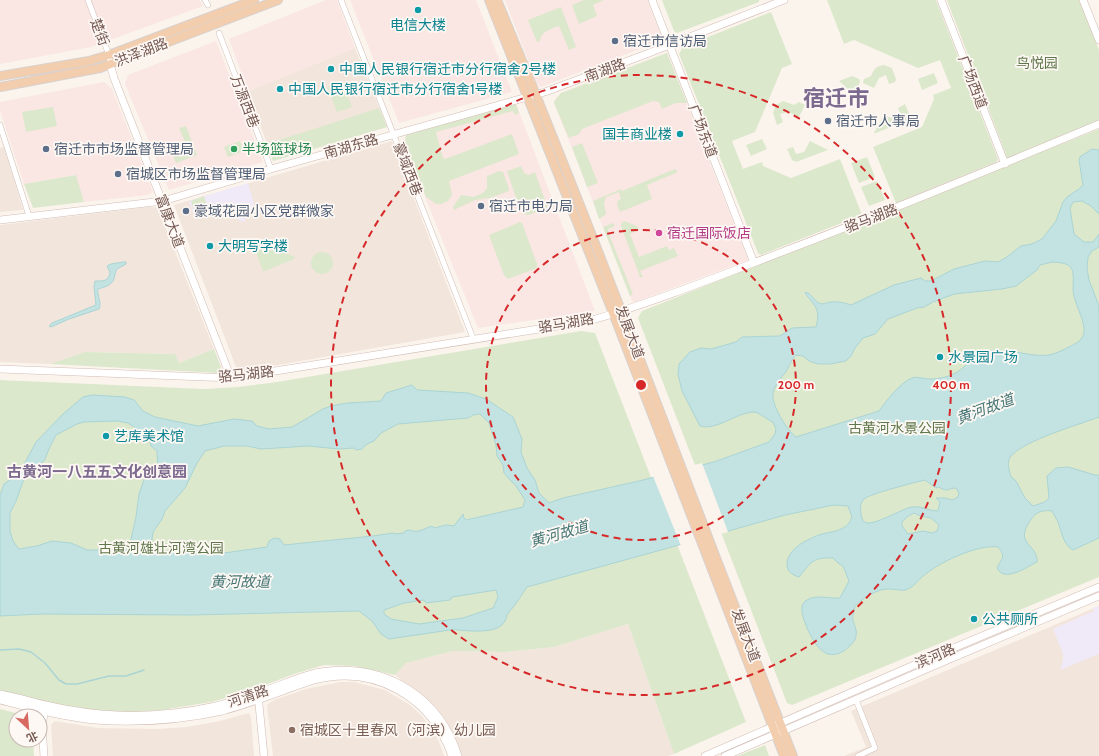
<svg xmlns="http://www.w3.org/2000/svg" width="1099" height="756" font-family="Cabin,'Noto Sans SC',sans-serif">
<rect width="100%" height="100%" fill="#fbf4ed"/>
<path fill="#f2e5dc" d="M355,48L387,127L273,161L248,91Z
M392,141L465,332L238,372L174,205Z
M4,147L23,210L0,212V148Z
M149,207H155L158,209L214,349L179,363L175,354L85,352L50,364L0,362V225Z
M1099,606V756H844L866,747L851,711Z
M628,624L674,754L668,756H462L453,735L436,707L395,675L406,663L453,651L505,652L554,647Z
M340,682H354L385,690L410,705L422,716L433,731L439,742L444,756H273L267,705L274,700L306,689Z
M249,713L251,717L254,756H53L51,725L55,721L98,728L157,729L187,727L220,721Z"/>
<path fill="#fae6e3" d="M0,0H200L203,6L91,47L0,64Z
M326,0H337L355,48L248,91L229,39Z
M350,0H476L512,92L399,123Z
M505,0H647L662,38L660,41L541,87L537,84Z
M216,41L263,162L169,190L125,84L128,75Z
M667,53L748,260L635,302L632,301L554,103L555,100L561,93Z
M104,82L112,89L153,192L148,195L84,202L75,175L24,184L0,111V102Z
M516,104L595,311L478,328L425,197L405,143V139L406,135L408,134Z"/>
<path fill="#f0e9f8" d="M248,183L254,204L244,222L218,212L195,219L189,201Z
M1099,606V654L1060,670L1063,660V654L1053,629L1094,611L1093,608Z"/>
<path fill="#dce8cc" d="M584,0H604L593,5L597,16L579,24L572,5Z
M662,0H759V2L677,33L674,31Z
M827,0H936L998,159L996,162L896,203L873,147L922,127L934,99L933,95L951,88L940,60L918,68L854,40L844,44Z
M947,0H1079L1099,50V121L1008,160Z
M561,7L576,47L569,50L559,26C551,29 541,31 540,41L537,42L528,20Z
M771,12L792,64L782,68L755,132L732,141L743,169L762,162L763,166L791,178L840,159L862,215L761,255L758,253L679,54L683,47Z
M667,53L687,103H676L662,109L659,102L653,101L582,129L579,134L569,138L554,103L555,100L561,93Z
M884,65L892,68L896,79L895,82L889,84L886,75L879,78L874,88L863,83L864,79L871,76C874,69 876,66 884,65Z
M934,73L938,83L922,90L918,79Z
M852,76L859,79L860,81L858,88L850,91L839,81Z
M342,82L352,107L337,112L328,88Z
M821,87L819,103L811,105L804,101V99L807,92Z
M783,101L794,105L799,102L805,105L799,117L788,112L780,114L783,122L777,125L773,113L776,105Z
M516,104L519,113L515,115L513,111L436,132L443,158L445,159L512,134L519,154L449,181L452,195L448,201L441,204H436L426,197L405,143L406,135Z
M905,104L910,116L908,120L876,133H874L884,115L892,118L901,116L898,108Z
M53,107L57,126L26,132L22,112Z
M379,108L387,127L273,161L267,144Z
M186,126L197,155L176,163L170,148L185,142L179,128Z
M1099,129V577L792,705L787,703L638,318L642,311Z
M762,139L767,149L751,156L746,145Z
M240,141L244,151L228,157L224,147Z
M810,141L828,150L796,162L792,160L787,149L793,147L796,154L804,152Z
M582,143L598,183L587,187L572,147Z
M867,157L875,177L859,183L851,163Z
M521,166L524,173L529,175L535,172L547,206V208L528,215L524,214L520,210L507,171Z
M675,169L678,172L647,185L652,199L620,212L617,204L618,203L617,201L621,199L619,192L606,197L604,203L606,214L599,219L593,201L621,189L622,191Z
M499,171L503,172L509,189V191L490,198L475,200L454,210L453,207L461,195L473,197L483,193L487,188V176Z
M76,175L84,202L33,208L24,184Z
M877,181L885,200L869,206L861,187Z
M204,196L209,213L196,218L191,201Z
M624,221L637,226L639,230L630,234L639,257L667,246L669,250L674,248L678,256L640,271L643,277H640L621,226V224Z
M520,222L522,223L537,264V268L508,279L504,275L489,235Z
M613,223L615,226L608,229V232L633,294L630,296L603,227Z
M254,239L295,257L294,259L265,271H263L252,242Z
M311 263a11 11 0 1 1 22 0a11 11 0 1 1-22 0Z
M581,331L595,333L746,722L674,754L628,624L554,647L505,652L453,651L406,663L395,675L354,666L324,665L294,674L244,693L211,702L162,710L116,713L65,706L0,691V380L204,389L238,387L277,382Z
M214,349L221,367L219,373L50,364L85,352L175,354L179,363Z
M0,709L27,716H16V740H33L34,756H0Z
M765,745L769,756H737Z"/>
<path fill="#c3e3e3" stroke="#aad4d4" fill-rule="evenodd" d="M1092,149L1099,150V214L1091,206L1082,201L1073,202L1070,208L1074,234L1084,242H1093L1099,234V247L1092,251L1088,257L1087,268L1089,280L1099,306V417C1078,425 1025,440 1011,456C1006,462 1009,470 1011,477L1016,481L1025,498L1033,506L1045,502L1049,498L1047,476L1056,468L1068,467L1095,475H1099V538L1073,550C1063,544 1062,533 1058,522C1056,518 1054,515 1052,511C1044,510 1037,511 1032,518C1012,545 1038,543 1037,562C1027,567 1004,583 997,568C1002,558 1006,556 998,547C979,544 942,561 927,573C919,578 914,588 905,590C901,591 895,589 890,589C878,588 863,598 855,606C854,611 852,617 853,621C855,626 857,631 856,636C855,642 849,647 845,650C825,664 814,643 807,628C805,622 801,614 802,607C802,605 804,601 807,600C816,594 830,599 840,598L849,581L843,566L838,563L833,558C813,557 811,562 799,577C793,575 787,572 787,565C787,549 806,540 819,535C827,532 834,533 843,528C848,525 850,522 852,517L848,506L834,505L785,515L661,550L527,587C521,595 516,605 509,612C506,615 507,618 505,621C499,632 482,631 471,631C464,631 457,629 450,630L389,639L381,634L372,621L359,611L191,615L42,614L0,616V495L4,484L20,472L36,442L63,414L83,397L92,395L125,397L134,400L143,411L155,417L198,426L234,419L252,421L257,426L269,429L292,427L323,409L331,406L348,403L381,401L386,393L412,385L417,390L468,393L486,399L513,417L522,439L521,452L527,468L535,480L539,493L549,503L563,498L639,481L714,462L769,442L775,434L776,429L773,422C767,420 759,412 754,412C737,412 717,431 700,426L682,391L678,374L679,364L690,352L701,348L711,349L736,342L742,337L780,336L792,328L816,327C821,308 815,307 805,293L806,292C812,294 815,303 822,304C825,304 828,302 831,302C837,301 845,303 851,305L894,285L921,278L925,281H931L954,269L985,261L998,262L1007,257L1021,246L1032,244L1042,239L1056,221L1063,202L1067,197L1079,189L1083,185L1079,160L1080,157ZM1052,262C1074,263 1074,268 1073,289C1073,302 1086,321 1084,333C1082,341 1075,344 1069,347C1063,350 1055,354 1049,355C1034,357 1018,351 1003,351C993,350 983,352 973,354C966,371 948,379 930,379C924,379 917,376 912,378C900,383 886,401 879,411L796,437C787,430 771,405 773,393C775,383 784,376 788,368C791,363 791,360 796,355L803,356L809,361L818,364H830L846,361L851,356L855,348L863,338L875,334L888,319L917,308L924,307L933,302L954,294L1002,289L1016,286L1037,270L1040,265ZM480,414L489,423L496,445L497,456L503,465L504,473L510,480L516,486L525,500L523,507L466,520L464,518L463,514L454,526L446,525L434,528L432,526C425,528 417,534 410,530L405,531L404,533L395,534L393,533L373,536L284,545L280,539L274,538L269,541L267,547L224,553L190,550L157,553L151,547L153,532L162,519L165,511L185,488L197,463L205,451L224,446H247L261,449L308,446L339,449L354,448L356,450L362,449L367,444L374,441L381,433L398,424L468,418L473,415ZM117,421L128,423L148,436L151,446L157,451L158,468L149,471L146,474L139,494L136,517L129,548L120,553L106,550H87L71,543L52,541L37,546L19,549L13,541L10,531V513L16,501L25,476L36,471L45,459L49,449L56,435L77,424L84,422ZM925,480L936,488L939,487C948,493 948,488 956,488L959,493L958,497L952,500L945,498H936L940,502L938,511C927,511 919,504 908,508C899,511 876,524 867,523C863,522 861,517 861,513C860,508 860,503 864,499C869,494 916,482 925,480ZM914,513L921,516L931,518L939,525L937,531L932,533L923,531L908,534L902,526V522L908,516ZM496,590L498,597L493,608L463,618L419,624L391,619L384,614V610L404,603L424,600L426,603L450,600L452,597Z
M123,262H126V264L117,269C115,272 115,275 114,279C111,286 104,287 98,289C97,296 102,303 99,309L69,319L51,327L49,326L52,323L96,305L94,287L95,281C102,281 109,282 110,272L107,266L111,264Z"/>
<path fill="#fbf4ed" d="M702,463L728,532L681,546L653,476Z"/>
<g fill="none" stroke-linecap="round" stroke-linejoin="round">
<path stroke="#aad4d4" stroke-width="1.5" d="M0,650L19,649L31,652L45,663L59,680L66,684H77L109,676H126L144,670"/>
<g stroke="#cfbdb6" stroke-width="6">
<path id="street" d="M88,0L109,55L110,64
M205,0L208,5
M341,0L473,338
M219,33L271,169
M0,125L29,216
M856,700L875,748L858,756"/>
</g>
<g stroke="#d2bcb4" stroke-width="8">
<path id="secondary" d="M652,0L754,263
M941,0L1005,164
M1083,0L1099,40
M110,64L114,78L231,378
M0,220L163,201L271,169L545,92L649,53L784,0
M0,369L231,378L589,321C654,302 719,276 782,252C889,211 994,168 1099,124
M0,694C24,699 47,706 71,710C104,716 140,717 173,713C205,710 235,702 264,691C284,684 306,673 328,671C388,665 440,698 458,756
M258,694L264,756
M0,700C31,708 63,717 95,720C137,723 181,720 222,711C253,703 283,690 314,680C375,665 431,696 452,756
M44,756L42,727L45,706
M705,756L944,652L1099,587
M725,756L945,661L1099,596"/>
</g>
<g stroke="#d8d1cf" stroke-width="10">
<path id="primary" d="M489,0L613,313L784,756
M497,0C574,185 645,372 716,558C741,624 768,690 793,756
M0,76L89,61L109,55L254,0
M0,87L100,68L278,0"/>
</g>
<use href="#street" stroke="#fff" stroke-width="5"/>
<use href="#secondary" stroke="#fff" stroke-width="7"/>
<use href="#primary" stroke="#f2ceae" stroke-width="8"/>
</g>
<g fill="none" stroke="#d62828" stroke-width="2" stroke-dasharray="7 5">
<circle cx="641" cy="385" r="155"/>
<circle cx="641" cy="385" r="310"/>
</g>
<g fill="#0f9aa8" stroke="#fef8f4" stroke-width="1.5">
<circle cx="418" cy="10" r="4"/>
<circle cx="331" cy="69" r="4"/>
<circle cx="280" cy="89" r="4"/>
<circle cx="680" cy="134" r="4"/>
<circle cx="210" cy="246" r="4"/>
<circle cx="940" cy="357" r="4"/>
<circle cx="106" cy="436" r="4"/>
<circle cx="974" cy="619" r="4"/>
</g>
<g fill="#5c6f8a" stroke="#fef8f4" stroke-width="1.5">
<circle cx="615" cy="41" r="4"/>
<circle cx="828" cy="121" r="4"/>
<circle cx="46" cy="149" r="4"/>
<circle cx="118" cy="174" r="4"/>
<circle cx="481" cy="206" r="4"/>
<circle cx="186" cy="211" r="4"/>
</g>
<circle fill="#2e9e5b" stroke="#fef8f4" stroke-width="1.5" cx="234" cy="149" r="4"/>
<circle fill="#d1479c" stroke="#fef8f4" stroke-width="1.5" cx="659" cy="233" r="4"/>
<circle fill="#8d6e63" stroke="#fef8f4" stroke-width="1.5" cx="292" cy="730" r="4"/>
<g text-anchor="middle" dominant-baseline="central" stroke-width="3.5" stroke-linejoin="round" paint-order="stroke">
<g font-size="14" fill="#0d838f" stroke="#fef8f4" text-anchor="start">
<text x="418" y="25" text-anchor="middle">电信大楼</text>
<text x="339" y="69">中国人民银行宿迁市分行宿舍2号楼</text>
<text x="288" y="89">中国人民银行宿迁市分行宿舍1号楼</text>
<text x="672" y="134" text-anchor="end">国丰商业楼</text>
<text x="218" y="246">大明写字楼</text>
<text x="948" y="357">水景园广场</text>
<text x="114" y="436">艺库美术馆</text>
<text x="982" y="619">公共厕所</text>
</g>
<g font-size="14" fill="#755952" stroke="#fef8f4">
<text transform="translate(100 32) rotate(69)">楚街</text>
<text transform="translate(141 52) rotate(-21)">洪泽湖路</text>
<text transform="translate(605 70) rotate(-20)">南湖路</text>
<text transform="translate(973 82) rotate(69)">广场西道</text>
<text transform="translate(245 101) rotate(69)">万源西巷</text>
<text transform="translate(703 131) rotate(69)">广场东道</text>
<text transform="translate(351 146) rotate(-16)">南湖东路</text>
<text transform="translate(408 169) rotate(69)">豪域西巷</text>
<text transform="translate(871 218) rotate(-21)">骆马湖路</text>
<text transform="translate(170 221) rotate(69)">富康大道</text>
<text transform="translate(566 323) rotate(-10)">骆马湖路</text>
<text transform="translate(630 332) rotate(69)">发展大道</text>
<text transform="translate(246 374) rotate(-6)">骆马湖路</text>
<text transform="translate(746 635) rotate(69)">发展大道</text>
<text transform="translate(935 656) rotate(-23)">滨河路</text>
<text transform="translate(248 696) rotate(-18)">河清路</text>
</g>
<g font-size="14" fill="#4e5e75" stroke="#fef8f4" text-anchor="start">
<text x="623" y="41">宿迁市信访局</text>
<text x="836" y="121">宿迁市人事局</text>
<text x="54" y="149">宿迁市市场监督管理局</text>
<text x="126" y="174">宿城区市场监督管理局</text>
<text x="489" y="206">宿迁市电力局</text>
<text x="194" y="211">豪域花园小区党群微家</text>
</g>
<g font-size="14" fill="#5f784b" stroke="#fef8f4">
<text x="1037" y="63">鸟悦园</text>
<text x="897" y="428">古黄河水景公园</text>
<text x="161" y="548">古黄河雄壮河湾公园</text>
</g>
<g font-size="14" fill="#27864d" stroke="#fef8f4" text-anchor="start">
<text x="242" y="149">半场篮球场</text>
</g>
<g font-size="14" fill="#b23c85" stroke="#fef8f4" text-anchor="start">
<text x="667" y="233">宿迁国际饭店</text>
</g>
<g font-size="14" fill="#785e54" stroke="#fef8f4" text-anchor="start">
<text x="300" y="730">宿城区十里春风（河滨）幼儿园</text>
</g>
<g font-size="15" font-style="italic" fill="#467777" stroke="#fef8f4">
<text transform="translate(985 409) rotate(-20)">黄河故道</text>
<text transform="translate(559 534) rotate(-16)">黄河故道</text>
<text x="240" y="582">黄河故道</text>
</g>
<g font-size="15" font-weight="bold" fill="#7d6a8f" stroke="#fef8f4">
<text x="97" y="472">古黄河一八五五文化创意园</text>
</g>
<g font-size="22" font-weight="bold" fill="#7d6a8f" stroke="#fef8f4">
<text x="836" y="98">宿迁市</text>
</g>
</g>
<circle cx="641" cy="385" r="6" fill="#d62828" stroke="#fef8f4" stroke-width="2"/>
<g font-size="12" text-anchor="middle" font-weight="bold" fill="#d62828" stroke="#fef8f4" stroke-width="3.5" stroke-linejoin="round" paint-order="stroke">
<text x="796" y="389">200 m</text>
<text x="951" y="389">400 m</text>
</g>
<g transform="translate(28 728) rotate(154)"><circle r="19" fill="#fef8f4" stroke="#c7b8b3"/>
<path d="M0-3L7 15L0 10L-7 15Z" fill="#d76961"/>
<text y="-6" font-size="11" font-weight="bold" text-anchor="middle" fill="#755952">北</text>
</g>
</svg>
